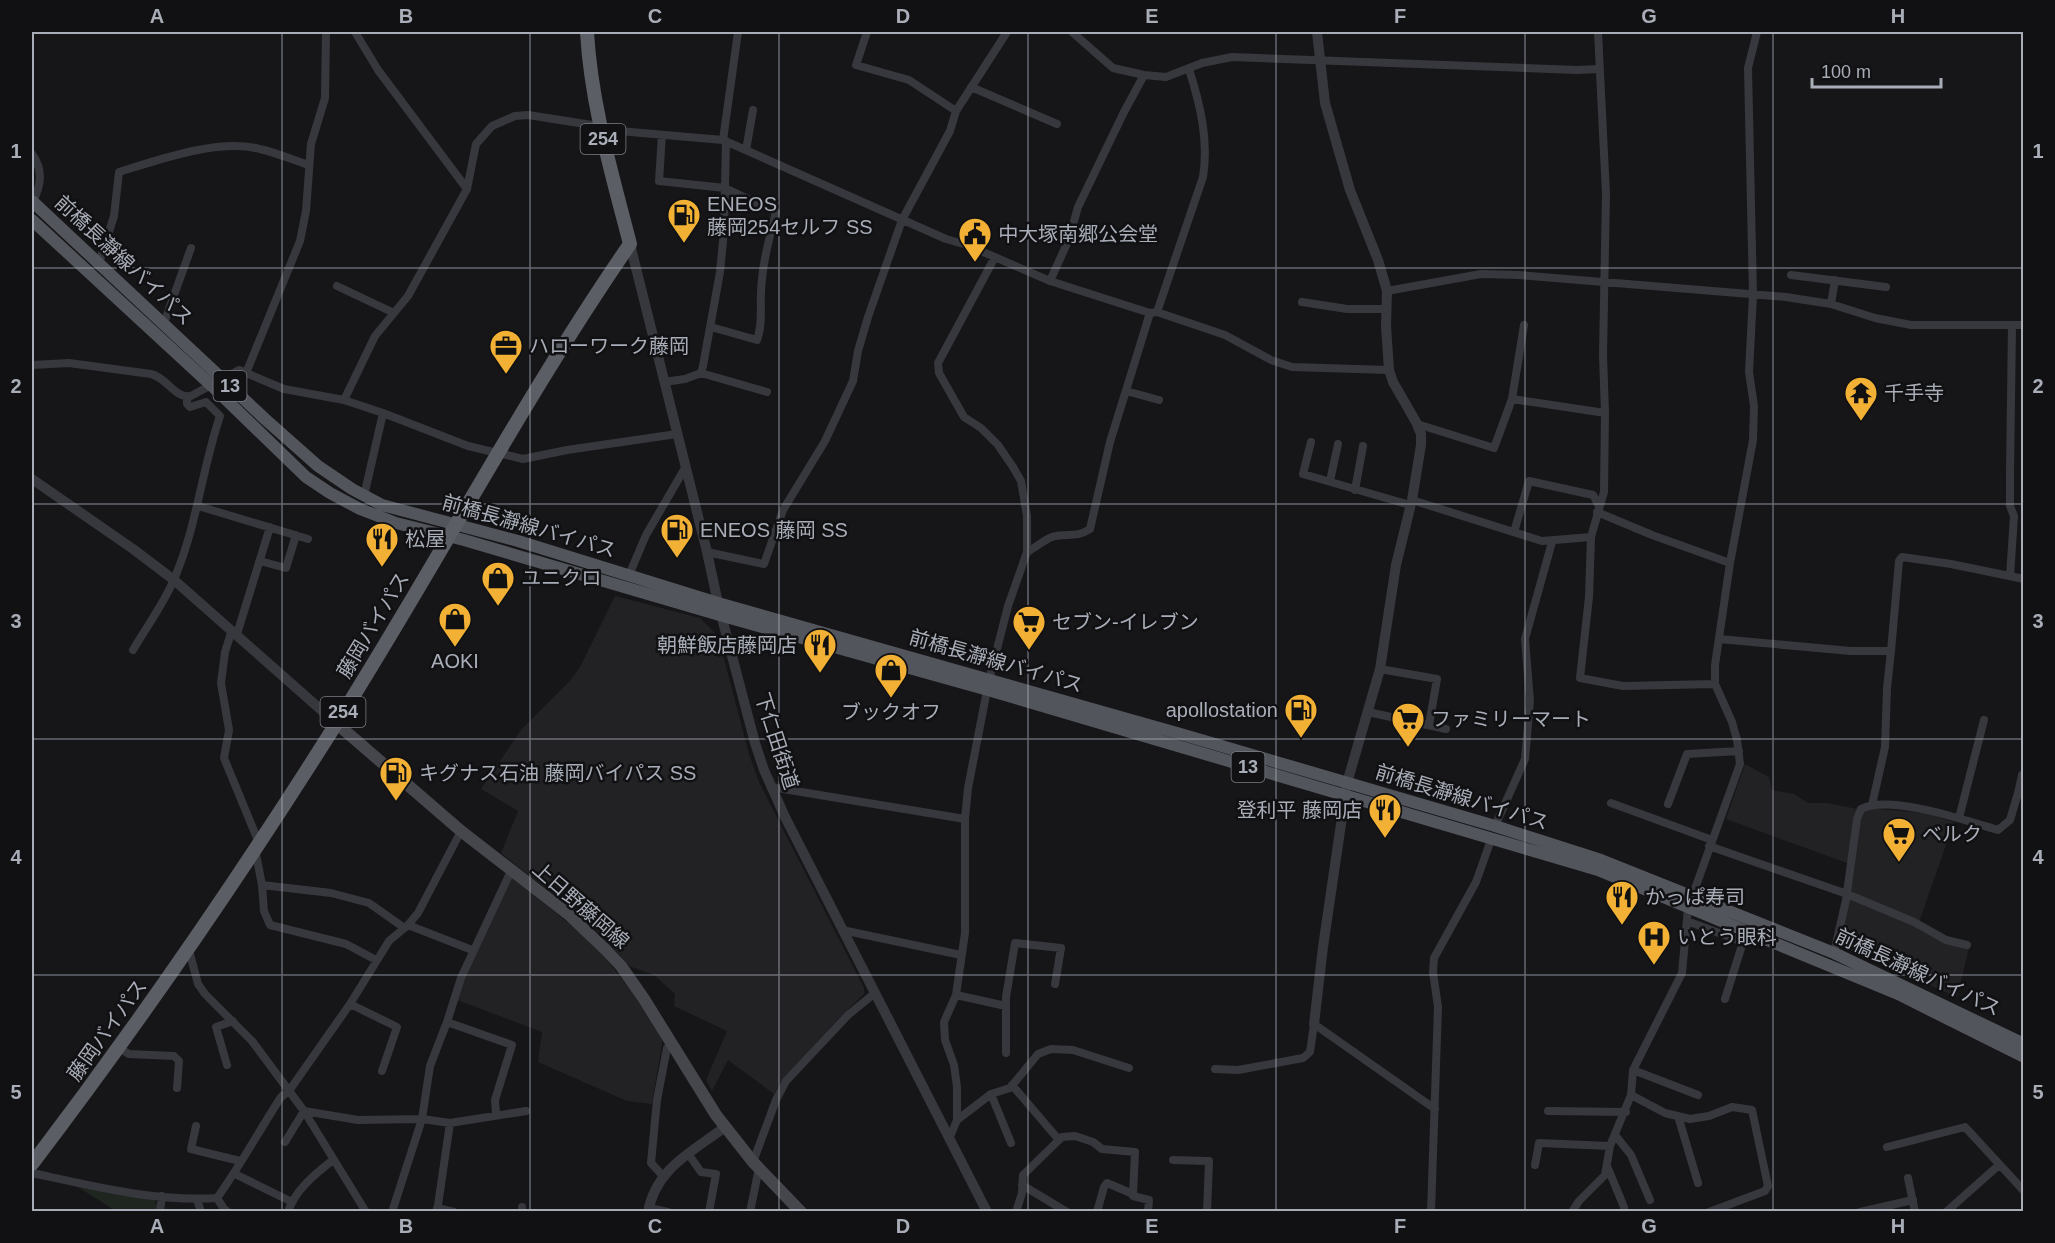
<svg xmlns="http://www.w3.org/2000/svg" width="2055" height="1243" font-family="Helvetica,'Noto Sans JP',sans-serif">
<rect width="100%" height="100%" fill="#161618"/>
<path fill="#222225" d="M615,596L700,618L718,636L749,754L759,782L864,988V994L840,1017L782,1080L774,1094L728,1060L712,1091L706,1080L727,1031L674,1006L675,994L654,975L629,966L606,939L573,910L501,853L518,811L481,789L521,730L570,681L580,667Z
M1745,764L1769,777L1772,790L1794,794L1808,803H1827L1857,809H1879L1925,813L1954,822L1917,928L1969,948L1957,997L1840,946L1855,866L1726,819Z
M512,877L596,946L627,985L663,1038L652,1104L627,1101L538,1062L542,1032L457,1000L466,976Z"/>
<path fill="#1e261f" d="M78,1187L154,1200L157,1205V1211H116Z"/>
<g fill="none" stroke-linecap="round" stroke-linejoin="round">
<path stroke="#37383d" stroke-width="8" d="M355,32L378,70L467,189
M867,32L856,65L909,80L956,111
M1072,32L1113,68L1144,75L1166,77L1202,63L1232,57L1577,70L1600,69
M971,87L1057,124
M662,135L659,181L725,188L776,212C769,239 762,265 761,292C760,308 763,324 757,340L711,327
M723,140L738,32
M746,150L753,110
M32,154C44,170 41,187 32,203
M99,263L114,216L119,172C158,160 219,138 260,149C277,153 293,160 309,165
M1791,275L1886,287
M1050,281L1069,239L1078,207L1124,112L1144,75
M337,286L394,313
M1387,291L1481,274L1519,275L1786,297L1831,304L1875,318L1911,325H2024
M1302,302L1347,309H1386
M1831,304L1835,280
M1157,312L1203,177C1209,140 1200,104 1189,69
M164,323L191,248
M32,365L69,363L151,374C167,378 172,395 189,397L239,370L284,389L344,400L383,413L468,446L523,459L567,450L677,434
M246,373L300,241L306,211L311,144L325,98L326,32
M701,373L767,392
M664,382L685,379L701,373L703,366L720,272L724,231L726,141
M1126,391L1159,400
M1512,399L1524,325
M344,400L375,336L408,296L467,189L476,144L492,126L515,116L528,115L592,125L619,131L723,140L946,239L967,245L1050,281L1150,313L1157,312L1225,335L1271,360L1292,367L1389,370
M1417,424L1494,448L1512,399L1605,413
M1311,442L1303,474L1410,505
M1330,481L1338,444
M1355,490L1363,446
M364,496L383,413
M1412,500L1542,541L1591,537L1604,492L1605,413L1603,355L1606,194L1598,32
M198,506L308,539
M1597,512L1652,535L1730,563
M1514,532L1529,481L1593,495L1599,506
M1591,537L1589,597L1580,678L1623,686L1715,684
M707,552L764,564L783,510L825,441L853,381L858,351L868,317L902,220L950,131L956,111L1007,32
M1027,552C1035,548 1044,540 1052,537C1066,532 1075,539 1090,529L1110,442L1150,313
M260,561L286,568L296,535
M629,575L646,535L685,468
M2010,576L2014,516L2010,506V472L2012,325
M232,630L225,652L221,683L229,730L224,758L259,843
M237,634L270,527
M1719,639L1851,651H1891L1899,561L1902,557L1951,564L2024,579
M133,650C147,626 165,602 175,577C197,525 202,469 220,416L206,402L190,407L187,404V396
M1380,669L1437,679L1429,725
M1368,712L1446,729
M771,787L965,819
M2018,793L2022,775
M1611,803L1712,840
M1668,804L1687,754L1739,751
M1872,805L1885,747L1887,688L1891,651
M1959,818L1984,720
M1495,826L1525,759L1530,701L1525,639L1552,542
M1709,846L1847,894L1914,922L1946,940L1967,945
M255,849L262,885
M1687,921L1743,942L1725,999
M408,925L472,950
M842,930L961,955
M189,950L198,984L205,994L252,1041L304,1111L366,1212
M1834,953L1846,900L1857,819L1861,809C1890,794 1967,821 1998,830L2010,820L2018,793L2024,794
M376,960L346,944L270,925L264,911L262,885L331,893L369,903L403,927
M956,995L1006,1006
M350,1004L397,1027L382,1071
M447,1022L512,1045L495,1100L496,1114
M119,1048L129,1054L174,1056L179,1061L177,1088
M1006,1053V997L1015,943L1061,948L1055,984
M227,1065L216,1027L233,1021
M1215,1069L1238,1070L1303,1058L1310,1052L1314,1024L1435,1109
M1633,1070L1698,1095
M1012,1085L1059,1140
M991,1094L1011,1143
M1631,1095L1665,1113L1690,1119L1709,1116L1732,1107L1752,1110L1768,1186L1765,1191L1709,1212
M1548,1111L1626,1112
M1678,1116L1698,1183
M957,1120L991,1094L1010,1088L1038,1054L1051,1049L1073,1050L1129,1068
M196,1126L191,1149L240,1161
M1615,1135L1631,1155L1650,1200
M949,1139L957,1120V1087L954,1065L945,1040L944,1022L956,995L965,933V819L968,788L989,680L1008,606L1027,552V516L1021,481L1013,467L998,445L981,428L964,417L939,373L938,363L995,257
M285,1142L304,1111L358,1120L422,1119L450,1123L526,1111
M1887,1147L1965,1127L2024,1191
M689,1155L701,1172L716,1174L709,1212
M1173,1160L1209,1161L1207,1212
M753,1162L776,1100L786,1081L848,1015L875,993
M1535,1165L1539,1143L1610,1146
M1607,1166L1624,1207
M32,1173C92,1186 155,1202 217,1198C240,1166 259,1131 281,1097L289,1091L350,1004L389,941L408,925L418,913L461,831
M235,1174L292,1202
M663,1176L651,1163L657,1100L667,1048L671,1044
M1908,1178L1915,1212
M1022,1185L1067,1212
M217,1198L224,1209L228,1212
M197,1199L201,1212
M437,1208L454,1212
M649,1208L668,1212
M160,1212L162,1196
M288,1212C295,1190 315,1174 333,1160
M392,1212L422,1119L430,1066L447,1022L461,978L511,871
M437,1212L450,1123
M522,1212V1207
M750,1212L759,1168
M1016,1212L1022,1193L1023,1175L1062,1137L1075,1136L1093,1142L1102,1149L1135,1152L1133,1196L1149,1200L1148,1212
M1097,1212L1104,1187L1107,1183L1133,1194
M1431,1212L1438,1007L1433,972L1434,958L1476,882L1492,837
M1572,1212L1579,1201L1605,1175L1610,1146L1631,1095L1633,1070L1682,973L1688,908L1740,764L1737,740L1732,722L1715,684V665L1730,563L1753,440L1754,406L1749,372L1753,295L1748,68L1757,32
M1860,1212L1913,1200
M1946,1212L1999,1165"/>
<path stroke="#37383d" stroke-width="10" d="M630,244L707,552L718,603L755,743L764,770L785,817L987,1212
M32,479L133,549L174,580L336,723
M1314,1024L1323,947L1347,783L1380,669L1396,565L1412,500L1421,445V434L1416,422L1393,382L1389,370L1386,326L1387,291L1378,260L1350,190L1325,103L1317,32
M648,1212C656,1168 692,1152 725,1127"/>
<path stroke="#45474d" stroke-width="12" d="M336,723L461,831L568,914L605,949L621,966L644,999L716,1115L753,1162L801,1212"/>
<path stroke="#53555c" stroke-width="12" d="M32,201L265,419L318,466L352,489L382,505L518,541L718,603L1184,735L1495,826L1601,860L1834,953L2024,1044
M32,220L212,386L306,477L330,493L360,509L396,523L464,540L723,616L988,690L1598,870L1898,994L2024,1057"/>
<path stroke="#5b5e65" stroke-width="14" d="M32,1164C140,1022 241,875 336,724C436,566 523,399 630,244C612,174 591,104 587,32"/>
</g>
<path fill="none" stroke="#a8adb8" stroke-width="1.5" stroke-opacity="0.55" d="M282,32V1212M530,32V1212M779,32V1212M1028,32V1212M1276,32V1212M1525,32V1212M1773,32V1212M32,268H2024M32,504H2024M32,739H2024M32,975H2024"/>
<defs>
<g id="fuel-pin" transform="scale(1.725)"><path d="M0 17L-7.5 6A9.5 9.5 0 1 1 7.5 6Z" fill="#f2b134" stroke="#111113"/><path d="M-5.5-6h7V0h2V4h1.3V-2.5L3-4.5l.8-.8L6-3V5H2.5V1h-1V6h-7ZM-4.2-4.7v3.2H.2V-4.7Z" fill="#111"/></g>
<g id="civic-pin" transform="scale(1.725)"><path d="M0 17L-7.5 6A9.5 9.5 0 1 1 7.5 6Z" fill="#f2b134" stroke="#111113"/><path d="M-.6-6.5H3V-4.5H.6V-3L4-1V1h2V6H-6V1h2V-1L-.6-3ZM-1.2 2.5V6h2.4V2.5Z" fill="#111"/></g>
<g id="office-pin" transform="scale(1.725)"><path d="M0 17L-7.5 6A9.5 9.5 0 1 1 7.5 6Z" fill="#f2b134" stroke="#111113"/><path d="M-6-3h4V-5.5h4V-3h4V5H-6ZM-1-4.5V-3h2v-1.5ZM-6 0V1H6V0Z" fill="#111"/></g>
<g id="temple-pin" transform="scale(1.725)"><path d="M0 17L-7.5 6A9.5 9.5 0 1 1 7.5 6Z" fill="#f2b134" stroke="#111113"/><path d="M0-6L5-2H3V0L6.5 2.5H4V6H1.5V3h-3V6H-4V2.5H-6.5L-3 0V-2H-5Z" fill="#111"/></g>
<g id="restaurant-pin" transform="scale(1.725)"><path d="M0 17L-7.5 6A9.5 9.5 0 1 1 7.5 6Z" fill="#f2b134" stroke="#111113"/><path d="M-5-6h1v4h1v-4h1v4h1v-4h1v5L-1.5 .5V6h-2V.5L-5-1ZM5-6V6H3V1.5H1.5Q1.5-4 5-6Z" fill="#111"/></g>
<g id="shop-pin" transform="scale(1.725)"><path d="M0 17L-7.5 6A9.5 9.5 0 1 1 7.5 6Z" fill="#f2b134" stroke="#111113"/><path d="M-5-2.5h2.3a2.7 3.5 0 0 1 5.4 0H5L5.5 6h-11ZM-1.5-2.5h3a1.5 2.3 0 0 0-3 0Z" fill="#111"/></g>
<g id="supermarket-pin" transform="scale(1.725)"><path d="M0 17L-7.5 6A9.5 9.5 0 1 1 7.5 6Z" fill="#f2b134" stroke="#111113"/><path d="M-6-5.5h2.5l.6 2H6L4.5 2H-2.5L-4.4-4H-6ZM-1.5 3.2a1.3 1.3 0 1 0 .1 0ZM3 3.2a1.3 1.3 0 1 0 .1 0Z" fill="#111"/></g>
<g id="hospital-pin" transform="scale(1.725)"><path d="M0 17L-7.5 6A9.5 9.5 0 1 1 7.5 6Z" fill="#f2b134" stroke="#111113"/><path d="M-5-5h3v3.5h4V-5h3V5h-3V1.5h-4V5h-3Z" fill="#111"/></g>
</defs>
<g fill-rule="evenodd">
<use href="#fuel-pin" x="684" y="215"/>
<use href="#civic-pin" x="975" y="234"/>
<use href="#office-pin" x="506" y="346"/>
<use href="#temple-pin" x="1861" y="393"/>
<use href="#fuel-pin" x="677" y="530"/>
<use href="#restaurant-pin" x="382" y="539"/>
<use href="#shop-pin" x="498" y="578"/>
<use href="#shop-pin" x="455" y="619"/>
<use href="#supermarket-pin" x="1029" y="622"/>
<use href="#restaurant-pin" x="820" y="645"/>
<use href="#shop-pin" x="891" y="670"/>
<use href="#fuel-pin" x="1301" y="710"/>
<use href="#supermarket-pin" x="1408" y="719"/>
<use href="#fuel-pin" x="396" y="773"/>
<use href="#restaurant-pin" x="1385" y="810"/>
<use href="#supermarket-pin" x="1899" y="834"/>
<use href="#restaurant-pin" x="1622" y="897"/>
<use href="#hospital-pin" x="1654" y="937"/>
</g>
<g text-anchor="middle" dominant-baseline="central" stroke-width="5" stroke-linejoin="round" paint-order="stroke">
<g fill="#111113" stroke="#7b7e86" stroke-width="1.5">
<rect x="580.5" y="124" width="45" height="30" rx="4.5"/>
<rect x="213.5" y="371" width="33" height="30" rx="4.5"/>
<rect x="320.5" y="697" width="45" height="30" rx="4.5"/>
<rect x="1231.5" y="752" width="33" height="30" rx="4.5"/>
</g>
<g font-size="18" font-weight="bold" fill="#a8adb8">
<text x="603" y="139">254</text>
<text x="230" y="386">13</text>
<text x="343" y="712">254</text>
<text x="1248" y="767">13</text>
</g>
<g font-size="20" fill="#a8adb8" stroke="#111113" text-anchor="start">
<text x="707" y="204">ENEOS<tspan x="707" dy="23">藤岡254セルフ SS</tspan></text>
<text x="998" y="234">中大塚南郷公会堂</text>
<text x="529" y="346">ハローワーク藤岡</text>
<text x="1884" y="393">千手寺</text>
<text x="700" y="530">ENEOS 藤岡 SS</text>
<text x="405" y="539">松屋</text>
<text x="521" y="578">ユニクロ</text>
<text x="1052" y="622">セブン-イレブン</text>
<text x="797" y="645" text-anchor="end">朝鮮飯店藤岡店</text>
<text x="455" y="661" text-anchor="middle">AOKI</text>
<text x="1278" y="710" text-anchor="end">apollostation</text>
<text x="891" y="712" text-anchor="middle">ブックオフ</text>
<text x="1431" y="719">ファミリーマート</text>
<text x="419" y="773">キグナス石油 藤岡バイパス SS</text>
<text x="1362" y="810" text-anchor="end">登利平 藤岡店</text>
<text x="1922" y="834">ベルク</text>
<text x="1645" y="897">かっぱ寿司</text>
<text x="1677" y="937">いとう眼科</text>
</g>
<g font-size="20" fill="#a8adb8" stroke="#111113">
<text transform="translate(124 260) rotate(43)">前橋長瀞線バイパス</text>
<text transform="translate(529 526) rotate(16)">前橋長瀞線バイパス</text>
<text transform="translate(373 625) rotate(-59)">藤岡バイパス</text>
<text transform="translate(996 661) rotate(16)">前橋長瀞線バイパス</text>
<text transform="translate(777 741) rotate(72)">下仁田街道</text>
<text transform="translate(1462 797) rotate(17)">前橋長瀞線バイパス</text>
<text transform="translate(581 905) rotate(41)">上日野藤岡線</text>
<text transform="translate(1918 972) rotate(25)">前橋長瀞線バイパス</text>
<text transform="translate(107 1030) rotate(-54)">藤岡バイパス</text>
</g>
</g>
<rect width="2055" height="1243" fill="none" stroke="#111113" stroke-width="66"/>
<path d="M1812 78v9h129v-9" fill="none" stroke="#a8adb8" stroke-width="3"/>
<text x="1821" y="78" font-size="18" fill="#a8adb8" stroke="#111113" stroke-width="4.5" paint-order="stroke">100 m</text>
<rect x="33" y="33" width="1989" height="1177" fill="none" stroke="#a8adb8" stroke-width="2"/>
<g font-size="20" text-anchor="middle" font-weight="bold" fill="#a8adb8">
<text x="157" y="23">A</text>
<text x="406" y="23">B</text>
<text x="655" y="23">C</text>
<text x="903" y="23">D</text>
<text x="1152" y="23">E</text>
<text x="1400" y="23">F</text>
<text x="1649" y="23">G</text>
<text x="1898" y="23">H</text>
<text x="16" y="158">1</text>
<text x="2038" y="158">1</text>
<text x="16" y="393">2</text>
<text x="2038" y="393">2</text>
<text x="16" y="628">3</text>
<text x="2038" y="628">3</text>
<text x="16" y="864">4</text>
<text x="2038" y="864">4</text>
<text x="16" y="1099">5</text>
<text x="2038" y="1099">5</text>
<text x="157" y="1233">A</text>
<text x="406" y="1233">B</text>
<text x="655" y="1233">C</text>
<text x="903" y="1233">D</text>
<text x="1152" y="1233">E</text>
<text x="1400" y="1233">F</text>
<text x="1649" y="1233">G</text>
<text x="1898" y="1233">H</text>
</g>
</svg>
